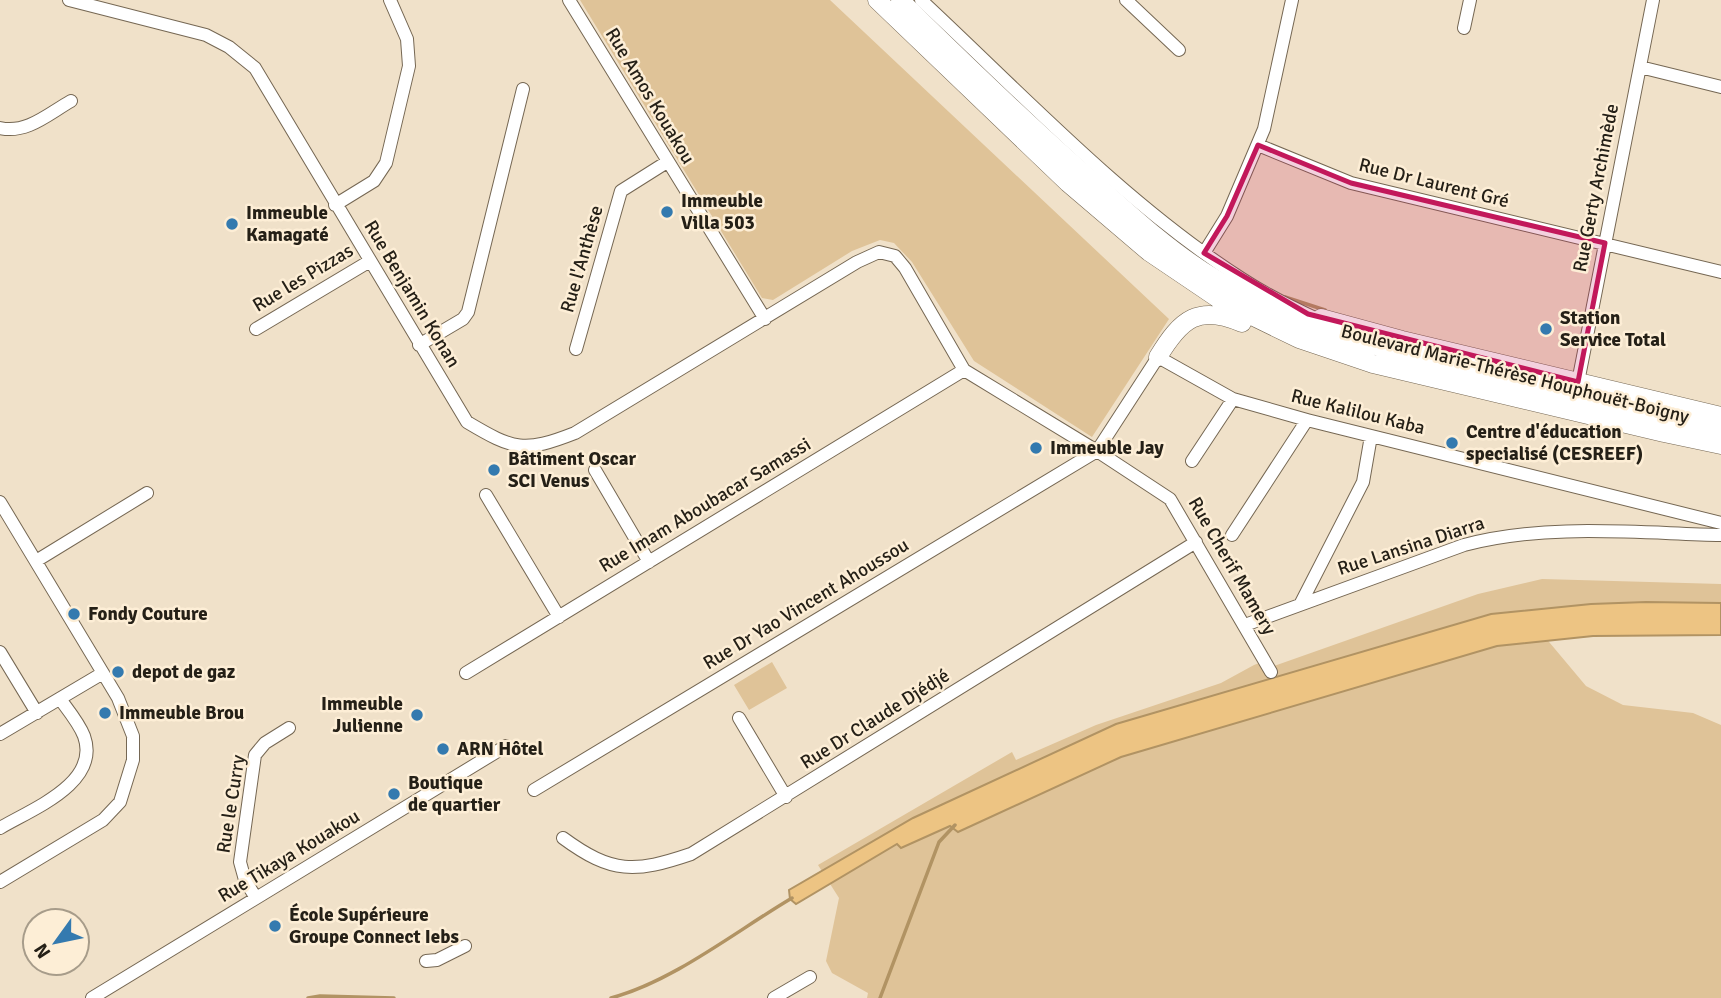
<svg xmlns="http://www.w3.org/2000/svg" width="1721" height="998" font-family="Signika,sans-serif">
<rect width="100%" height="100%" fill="#f0e1c9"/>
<path fill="#dfc398" d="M580,0H830L1169,319L1092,437L974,361L912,262L894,243L880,240L852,251L773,300L762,298Z
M1542,579L1721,584V619L1534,624L1586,686L1623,705L1693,713L1721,725V998H867L868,993L832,973L826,961L839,898L818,865L1012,752L1016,760L1096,725L1221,683L1254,665L1270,659L1274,666L1478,594Z
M772,662L787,688L749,710L734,685Z"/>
<path fill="#edc483" stroke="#b19363" stroke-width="2" d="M1646,602L1721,603V635L1593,636L1497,646L1121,757L958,832L950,826L901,848L897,844L796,904L790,899L789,890L913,818L1116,724L1491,614L1591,604Z"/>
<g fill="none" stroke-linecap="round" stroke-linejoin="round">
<path stroke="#b19363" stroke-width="3.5" d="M1285,297L1325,310
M308,998L320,996L394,998
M611,998C674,981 736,931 792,898
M880,998L939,842L955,825"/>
<g stroke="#756753" stroke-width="14">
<path id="minor" d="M69,0L206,35L229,47L255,68L467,422C514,450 524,453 575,433L857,262L879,252L895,256L905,268L964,370L1097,451L1170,499L1271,672
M569,0L765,319
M921,0C1022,94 1125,204 1242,279C1265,294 1291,307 1317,319
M1126,0L1179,50
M1464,28L1470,0
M1640,67L1721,87
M0,128C27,134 48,114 71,101
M1258,145L1351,183L1721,272
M335,205L374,181L386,163L409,66L407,39L390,0
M1204,253L1227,216L1264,129L1292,0
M256,329L370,261
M419,345L463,319L468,312L523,89
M576,349L621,191L667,162
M1578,382L1653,0
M1192,461L1233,399
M595,470L649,562
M486,495L559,617
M0,502L118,698L133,736V760L120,802L103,820L0,882
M1232,535L1307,420
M36,561L147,493
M1301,603L1363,482L1371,436
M1245,625L1464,545C1547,523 1636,533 1721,535
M0,652L37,713
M466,673L964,370
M739,718L786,797
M0,734L103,673
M534,790L1097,451L1158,357L1233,399L1307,420L1721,523
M0,828C32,809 101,783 84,736C79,723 68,710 60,699
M563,838C612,874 635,873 691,854L1196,542
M256,898L245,880L240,862L255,755L265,743L289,728
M426,961L437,960L465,946
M92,998L506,746
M774,998L810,977"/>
</g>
<g stroke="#756753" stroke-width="19">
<path id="secondary" d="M877,0L1068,183L1149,252L1223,302L1299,339L1373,364L1664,433L1721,445
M900,0C964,63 1028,125 1096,184C1131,215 1164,246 1203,271C1304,336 1411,356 1526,382C1591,397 1655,417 1721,429
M1321,318L1402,340L1721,416
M1158,357C1181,319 1198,304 1242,323"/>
</g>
<use href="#minor" stroke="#fff" stroke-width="12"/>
<use href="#secondary" stroke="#fff" stroke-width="18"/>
</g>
<path fill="#c2185b" fill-opacity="0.2" stroke="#c2185b" stroke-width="5" stroke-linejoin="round" d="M1258,145L1351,183L1605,243L1578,382L1308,314L1204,253L1227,216Z"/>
<g fill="#347aaf" stroke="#fdeed6" stroke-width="2.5">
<circle cx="667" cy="212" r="7"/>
<circle cx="232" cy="224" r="7"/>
<circle cx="1546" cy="329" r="7"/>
<circle cx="1452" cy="443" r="7"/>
<circle cx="1036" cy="448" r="7"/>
<circle cx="494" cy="470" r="7"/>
<circle cx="74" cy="614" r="7"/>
<circle cx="118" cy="672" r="7"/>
<circle cx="105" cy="713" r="7"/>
<circle cx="417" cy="715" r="7"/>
<circle cx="443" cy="749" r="7"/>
<circle cx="394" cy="794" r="7"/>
<circle cx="275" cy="926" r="7"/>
</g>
<g text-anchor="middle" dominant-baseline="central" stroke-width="5" stroke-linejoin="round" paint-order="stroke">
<g font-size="19" fill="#252017" stroke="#fdeed6">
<text transform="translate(650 96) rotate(59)">Rue Amos Kouakou</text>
<text transform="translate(1434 183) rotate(14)">Rue Dr Laurent Gré</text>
<text transform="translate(1596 188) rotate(-79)">Rue Gerty Archimède</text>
<text transform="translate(582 259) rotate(-74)">Rue l'Anthèse</text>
<text transform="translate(303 278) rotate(-31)">Rue les Pizzas</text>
<text transform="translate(412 294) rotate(59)">Rue Benjamin Konan</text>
<text transform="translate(1515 374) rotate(14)">Boulevard Marie-Thérèse Houphouët-Boigny</text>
<text transform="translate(1358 412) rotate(14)">Rue Kalilou Kaba</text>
<text transform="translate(705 505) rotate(-31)">Rue Imam Aboubacar Samassi</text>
<text transform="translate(1411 546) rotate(-18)">Rue Lansina Diarra</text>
<text transform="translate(1232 566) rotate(60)">Rue Cherif Mamery</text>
<text transform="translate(806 604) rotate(-31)">Rue Dr Yao Vincent Ahoussou</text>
<text transform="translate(875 719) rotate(-32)">Rue Dr Claude Djédjé</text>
<text transform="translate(231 804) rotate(-81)">Rue le Curry</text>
<text transform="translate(289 856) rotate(-31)">Rue Tikaya Kouakou</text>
</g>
<g font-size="19" font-weight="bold" fill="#252017" stroke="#fdeed6" text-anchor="start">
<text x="681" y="201">Immeuble<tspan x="681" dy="22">Villa 503</tspan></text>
<text x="246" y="213">Immeuble<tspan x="246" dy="22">Kamagaté</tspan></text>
<text x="1560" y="318">Station<tspan x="1560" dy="22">Service Total</tspan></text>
<text x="1466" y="432">Centre d'éducation<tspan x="1466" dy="22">specialisé (CESREEF)</tspan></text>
<text x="1050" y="448">Immeuble Jay</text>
<text x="508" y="459">Bâtiment Oscar<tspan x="508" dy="22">SCI Venus</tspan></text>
<text x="88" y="614">Fondy Couture</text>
<text x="132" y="672">depot de gaz</text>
<text x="403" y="704" text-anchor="end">Immeuble<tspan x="403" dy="22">Julienne</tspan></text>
<text x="119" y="713">Immeuble Brou</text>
<text x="457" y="749">ARN Hôtel</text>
<text x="408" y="783">Boutique<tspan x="408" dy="22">de quartier</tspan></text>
<text x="289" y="915">École Supérieure<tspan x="289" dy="22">Groupe Connect Iebs</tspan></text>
</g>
</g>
<g transform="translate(56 942) rotate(237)"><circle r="33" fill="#fdeed6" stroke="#a79c8a" stroke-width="2"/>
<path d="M0-5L12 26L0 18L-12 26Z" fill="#347aaf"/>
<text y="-10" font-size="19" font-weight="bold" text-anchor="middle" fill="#252017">N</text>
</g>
</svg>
